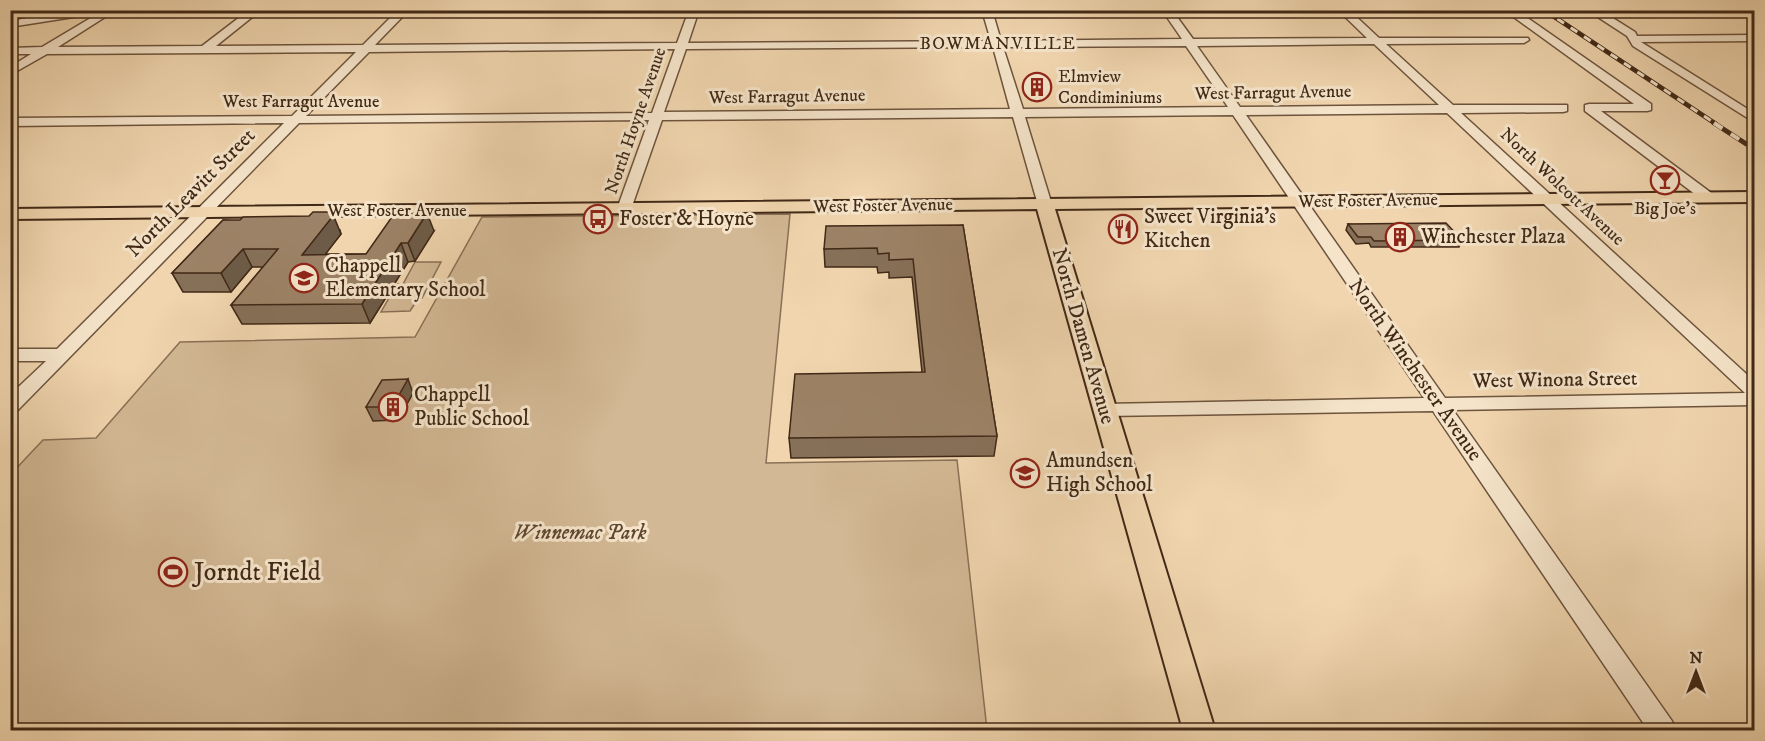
<svg xmlns="http://www.w3.org/2000/svg" width="1765" height="741" font-family="'IM FELL DW Pica',serif">
<rect width="100%" height="100%" fill="#f0d5ae"/>
<filter id="stains"><feTurbulence type="fractalNoise" baseFrequency=".00333" numOctaves="4"/><feColorMatrix values="0 0 0 0 .2 0 0 0 0 .09 0 0 0 0 .02 0 0 0 .5 -.17"/></filter>
<radialGradient id="worn" r=".72"><stop offset=".6" stop-color="#630" stop-opacity="0"/><stop offset="1" stop-color="#630" stop-opacity=".3"/></radialGradient>
<path fill="#d2b894" stroke="#8a7056" stroke-width="1.5" d="M790,214L766,463L957,460L987,730H11L10,475L43,440L96,438L180,342L415,337L482,217Z
M415,262H441L422,298L418,299L410,311L381,312L397,284H403Z"/>
<g fill="none" stroke-linecap="round" stroke-linejoin="round">
<g stroke="#6d543d" stroke-width="3">
<path id="minor" d="M77,10H116L58,47L202,46L249,10H261L216,46L363,45L398,10H409L375,45L677,43L689,10H699L688,43L991,41L982,10H992L1001,41L1182,39L1162,10H1172L1193,39L1367,38L1338,10H1349L1379,38H1528L1529,40L1524,43L1386,44L1453,105H1567V111L1563,112L1461,113L1754,381V405L1453,410L1672,721L1676,730H1648L1433,411L1105,416L1098,414L1096,410L1098,406L1105,404L1424,398L1233,115L1025,117L1052,205L1045,209L1038,205L1013,117L662,120L631,209L624,213L617,209L649,120L299,123L17,411L10,413V395L46,361H10V349H57L284,123L10,126V118L292,116L356,52L47,54L10,75V67L31,54H10V48L42,47L99,13L10,27V21ZM1374,44L1439,105L1240,107L1197,46ZM1186,46L1228,107L1023,109L1003,47ZM993,47L1010,109L664,112L686,49ZM675,49L652,113L306,116L369,52ZM1447,113L1745,393L1445,398L1246,115Z
M1504,10H1516L1651,104V110L1647,111H1601L1714,195L1716,198L1714,201H1704L1585,111V105L1589,104H1634Z
M1587,10H1600L1635,32L1637,36L1754,35V41L1641,42L1754,113V122L1633,46L1627,36Z"/>
</g>
<g stroke="#412917" stroke-width="4">
<path id="major" d="M1754,192V202L1055,209L1215,730H1183L1037,209L10,219V209Z"/>
</g>
<use href="#minor" fill="#f5e4ca" fill-rule="evenodd"/>
<use href="#major" fill="#f0d5ae" fill-rule="evenodd"/>
<g stroke="#412917" stroke-width="4.5">
<path id="rail-far1" d="M1544,10L1716,124"/>
</g>
<g stroke="#412917" stroke-width="5">
<path id="rail" d="M1714,123L1754,149"/>
</g>
<use href="#rail-far1" stroke="#f5e4ca" stroke-width="3" stroke-dasharray="8" stroke-linecap="butt"/>
<use href="#rail" stroke="#f5e4ca" stroke-width="4" stroke-dasharray="10" stroke-linecap="butt"/>
</g>
<path fill="#867058" stroke="#412917" stroke-width="1.5" d="M223,220L340,230L341,234L325,254H366L434,231L415,261L408,262L370,323L242,324L231,305L263,267H252L231,292H183L172,273Z
M1348,224L1462,240L1459,247H1371L1369,243L1356,244L1346,230Z
M963,225L997,436L994,456L791,458L789,438L922,372L912,277L889,278V272L878,273L877,267H825L824,249Z
M413,393L398,420L373,421L366,407Z"/>
<path fill="#6d5b47" stroke="#412917" stroke-width="1.5" d="M332,212L341,234L311,273L302,255Z
M427,213L434,231L415,261L408,243Z
M401,243L408,262L370,323L362,304Z
M243,249L252,267L231,292L221,273Z
M408,379L413,393L398,420L392,407Z"/>
<path fill="#9c8266" stroke="#412917" stroke-width="1.5" d="M313,212H332L330,216H333L302,255L366,254L394,214L427,213L408,243H401L362,304L231,305L278,249H243L221,273H172L223,220H240L243,217L309,216Z
M1446,223L1462,240L1374,241L1371,237H1358L1348,224Z
M963,225L997,436L789,438L795,374L925,372L913,259L889,260V253L878,254L877,248L824,249L826,226Z
M408,379L392,407H366L382,380Z"/>
<defs>
<g id="building-ring" transform="scale(1.5)"><circle r="9.5" fill="#f5e4ca" stroke="#8f2418" stroke-width="1.5"/><path d="M-4-6H4V6H1V3H-1V6H-4ZM-2.5-4.3h1.7v1.8h-1.7ZM.8-4.3h1.7v1.8H.8ZM-2.5-1h1.7V.8h-1.7ZM.8-1h1.7V.8H.8Z" fill="#8f2418"/></g>
<g id="bar-ring" transform="scale(1.5)"><circle r="9.5" fill="#f5e4ca" stroke="#8f2418" stroke-width="1.5"/><path d="M-6-5H6L.8 .8V4.5H3.5V6h-7V4.5H-.8V.8Z" fill="#8f2418"/></g>
<g id="bus-ring" transform="scale(1.5)"><circle r="9.5" fill="#f5e4ca" stroke="#8f2418" stroke-width="1.5"/><path d="M-5-6H5V4H4V6H2V4H-2V6H-4V4H-5ZM-3.5-4V0h7V-4ZM-3.5 1.2v1.5H-2V1.2ZM2 1.2v1.5H3.5V1.2Z" fill="#8f2418"/></g>
<g id="restaurant-ring" transform="scale(1.5)"><circle r="9.5" fill="#f5e4ca" stroke="#8f2418" stroke-width="1.5"/><path d="M-5-6h1v4h1v-4h1v4h1v-4h1v5L-1.5 .5V6h-2V.5L-5-1ZM5-6V6H3V1.5H1.5Q1.5-4 5-6Z" fill="#8f2418"/></g>
<g id="school-ring" transform="scale(1.5)"><circle r="9.5" fill="#f5e4ca" stroke="#8f2418" stroke-width="1.5"/><path d="M0-5L7-2L0 1L-7-2ZM-4 1L0 2.5L4 1V4Q0 6-4 4Z" fill="#8f2418"/></g>
<g id="stadium-ring" transform="scale(1.5)"><circle r="9.5" fill="#f5e4ca" stroke="#8f2418" stroke-width="1.5"/><path d="M0-5a6.5 5 0 1 0 0 10a6.5 5 0 1 0 0-10ZM-3.5-1.8h7v3.6h-7Z" fill="#8f2418"/></g>
</defs>
<g fill-rule="evenodd">
<use href="#building-ring" x="1037" y="87"/>
<use href="#bar-ring" x="1665" y="180"/>
<use href="#bus-ring" x="598" y="219"/>
<use href="#restaurant-ring" x="1123" y="229"/>
<use href="#building-ring" x="1400" y="237"/>
<use href="#school-ring" x="304" y="278"/>
<use href="#building-ring" x="393" y="407"/>
<use href="#school-ring" x="1025" y="473"/>
<use href="#stadium-ring" x="173" y="572"/>
</g>
<g text-anchor="middle" dominant-baseline="central" stroke-width="6" stroke-linejoin="round" paint-order="stroke">
<g font-size="18" letter-spacing="1.5" fill="#412917" stroke="#f5e4ca">
<text x="998" y="44">BOWMANVILLE</text>
</g>
<g font-size="18" fill="#412917" stroke="#f5e4ca" text-anchor="start">
<text x="1058" y="77">Elmview<tspan x="1058" dy="21">Condiminiums</tspan></text>
<text x="1665" y="209" text-anchor="middle">Big Joe’s</text>
</g>
<g font-size="18" fill="#412917" stroke="#f5e4ca">
<text transform="translate(1273 93) rotate(-1)">West Farragut Avenue</text>
<text transform="translate(787 97) rotate(-1)">West Farragut Avenue</text>
<text x="301" y="102">West Farragut Avenue</text>
<text transform="translate(636 121) rotate(-71)">North Hoyne Avenue</text>
<text transform="translate(1562 187) rotate(43)">North Wolcott Avenue</text>
<text transform="translate(1368 201) rotate(-1)">West Foster Avenue</text>
<text transform="translate(883 206) rotate(-1)">West Foster Avenue</text>
<text x="397" y="211">West Foster Avenue</text>
</g>
<g font-size="21" fill="#412917" stroke="#f5e4ca">
<text transform="translate(191 193) rotate(-45)">North Leavitt Street</text>
<text transform="translate(1083 336) rotate(74)">North Damen Avenue</text>
<text transform="translate(1415 370) rotate(55)">North Winchester Avenue</text>
<text transform="translate(1555 380) rotate(-1)">West Winona Street</text>
</g>
<g font-size="21" fill="#412917" stroke="#f5e4ca" text-anchor="start">
<text x="1144" y="217">Sweet Virginia’s<tspan x="1144" dy="24">Kitchen</tspan></text>
<text x="619" y="219">Foster &amp; Hoyne</text>
<text x="1421" y="237">Winchester Plaza</text>
<text x="325" y="266">Chappell<tspan x="325" dy="24">Elementary School</tspan></text>
<text x="414" y="395">Chappell<tspan x="414" dy="24">Public School</tspan></text>
<text x="1046" y="461">Amundsen<tspan x="1046" dy="24">High School</tspan></text>
</g>
<g font-size="21" font-style="italic" fill="#5e4630" stroke="#f5e4ca">
<text x="580" y="533">Winnemac Park</text>
</g>
<g font-size="26" fill="#412917" stroke="#f5e4ca" text-anchor="start">
<text x="194" y="572">Jorndt Field</text>
</g>
</g>
<rect width="1765" height="741" fill="none" stroke="#f0d5ae" stroke-width="36"/>
<rect x="12" y="12" width="1741" height="717" fill="none" stroke="#412917" stroke-width="3"/>
<rect x="18" y="18" width="1729" height="705" fill="none" stroke="#412917" stroke-width="1.5"/>
<g transform="translate(1696 672)" stroke="#f5e4ca" stroke-width="4.5" paint-order="stroke">
<path d="M0-4.5L10 22L0 15L-10 22Z" fill="#412917"/>
<text y="-9" font-size="16" font-weight="bold" text-anchor="middle" fill="#412917">N</text>
</g>
<rect width="100%" height="100%" filter="url(#stains)"/>
<rect width="100%" height="100%" fill="url(#worn)"/>
</svg>
